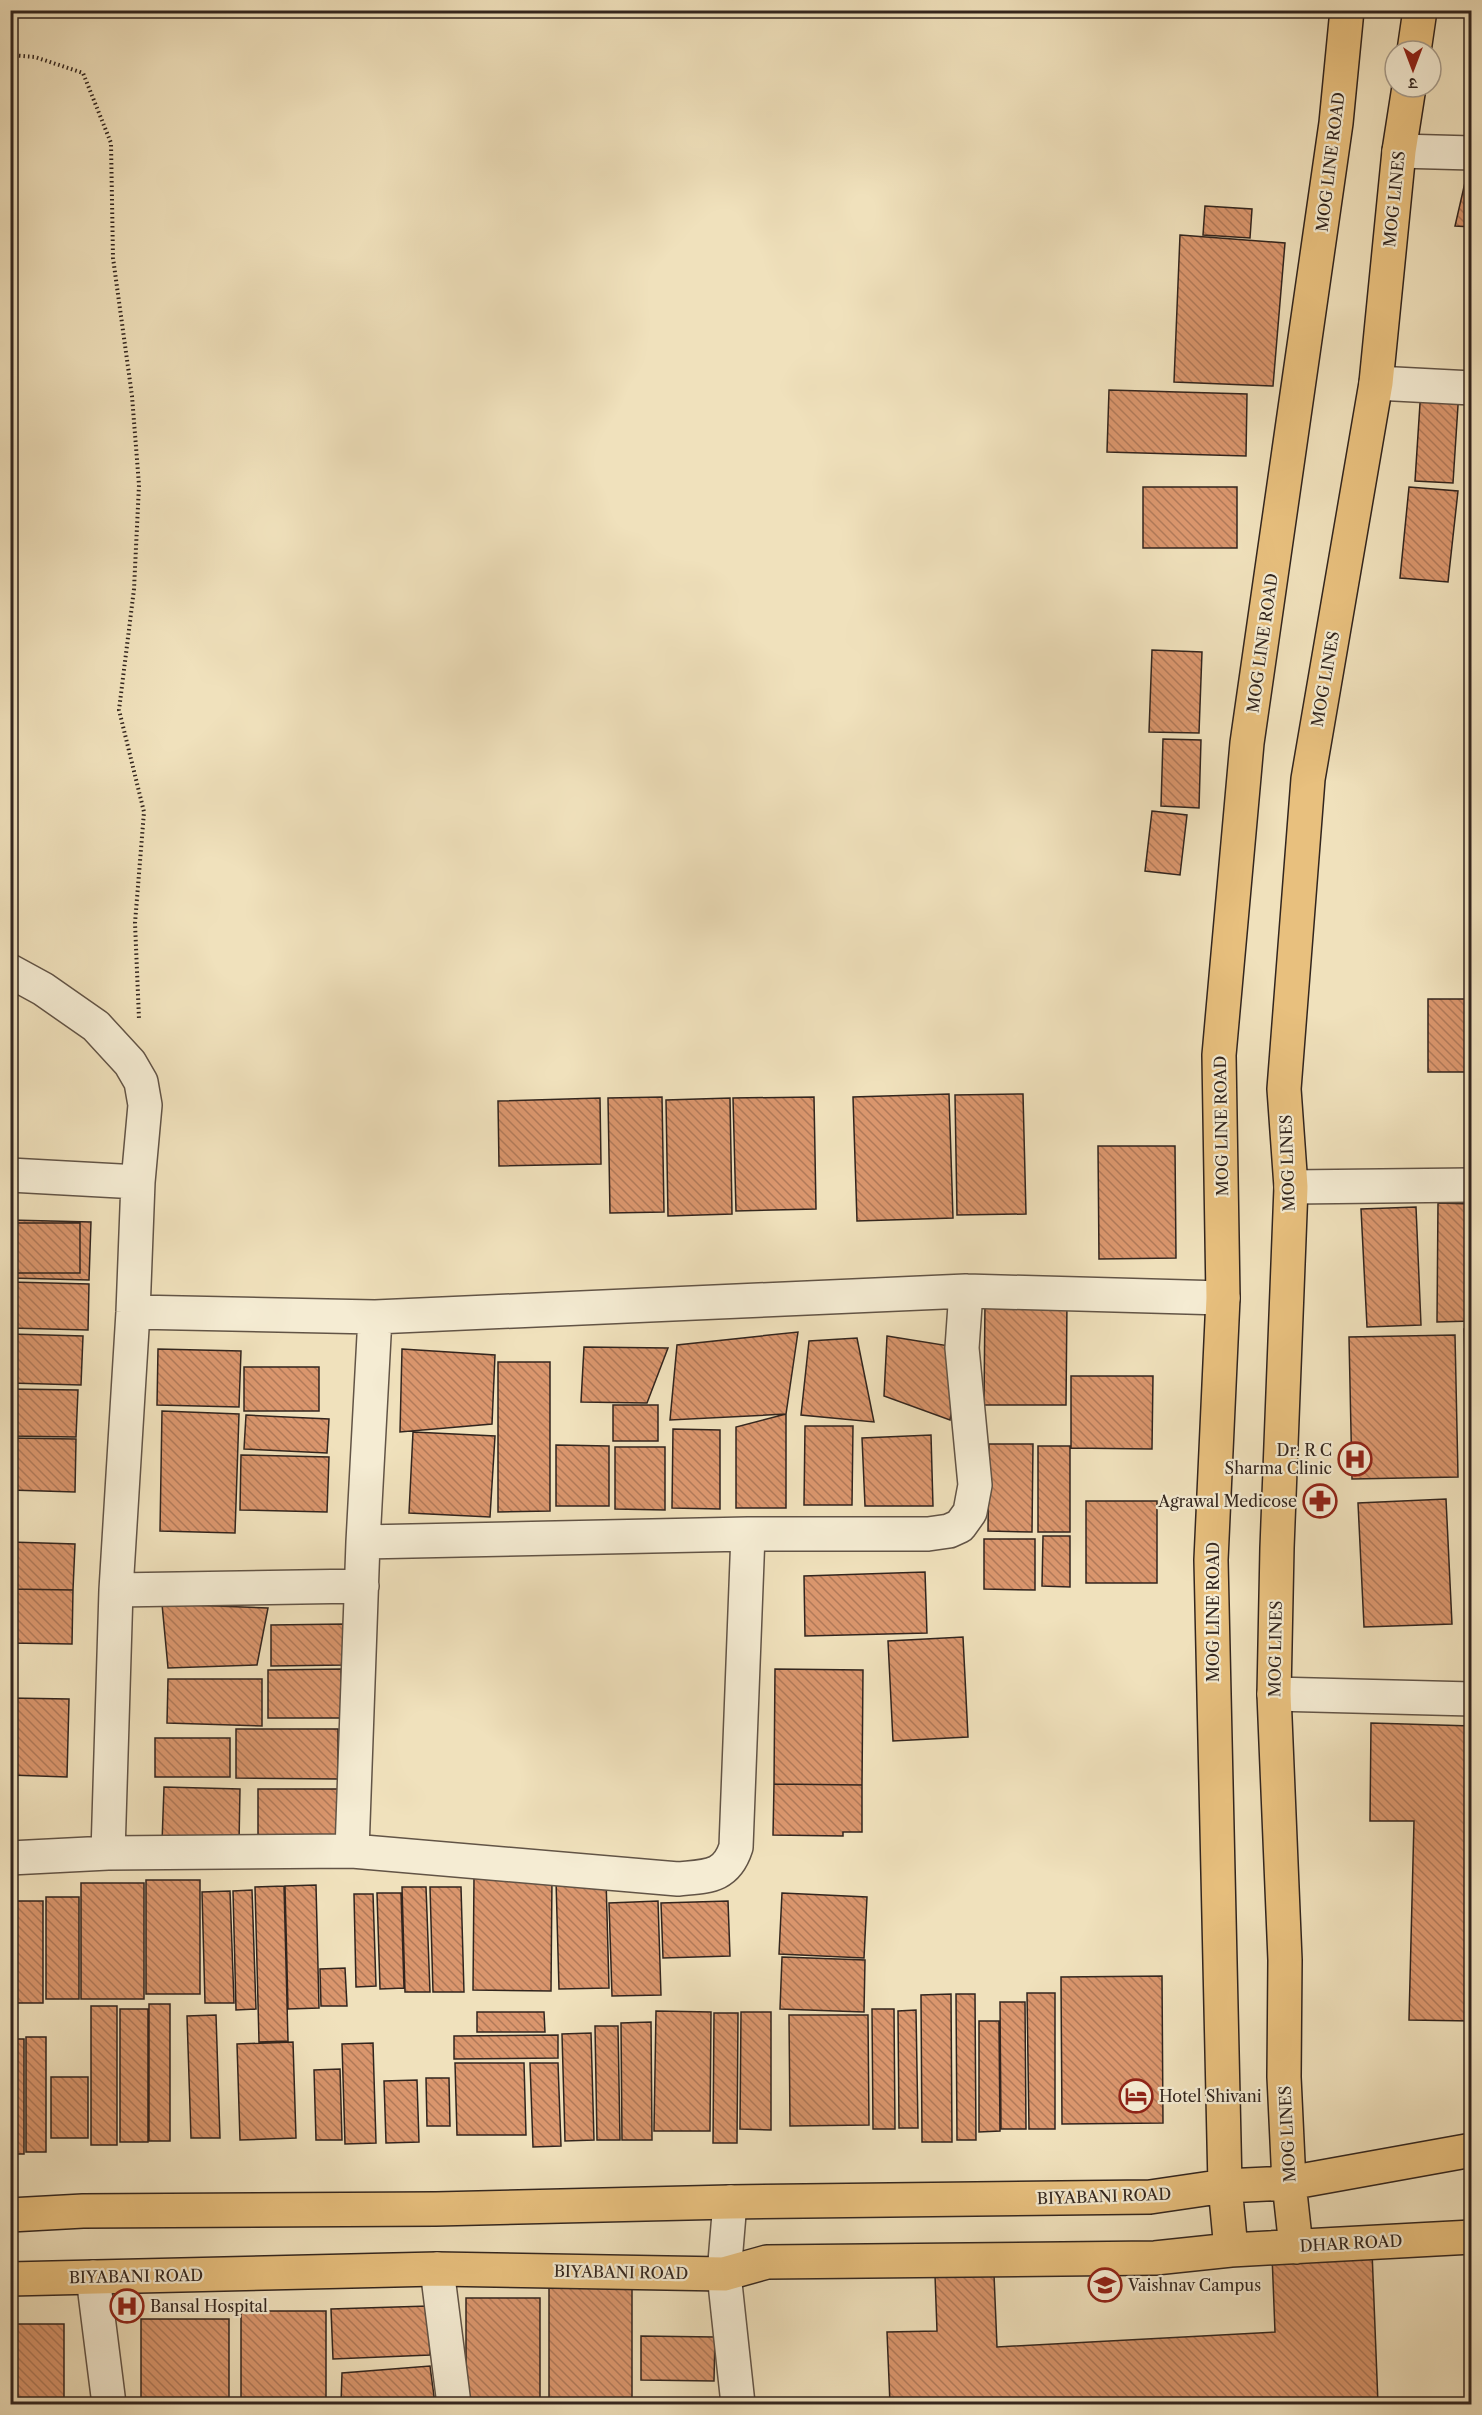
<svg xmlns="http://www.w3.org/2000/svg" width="1482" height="2415" font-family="'Libre Caslon Text','Noto Serif Devanagari',serif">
<defs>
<pattern id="building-back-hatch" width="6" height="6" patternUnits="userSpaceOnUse" patternTransform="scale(1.5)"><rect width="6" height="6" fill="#da966d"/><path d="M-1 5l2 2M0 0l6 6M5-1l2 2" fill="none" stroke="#b17a59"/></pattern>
</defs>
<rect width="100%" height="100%" fill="#f0e1bc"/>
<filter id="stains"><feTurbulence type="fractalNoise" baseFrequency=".00333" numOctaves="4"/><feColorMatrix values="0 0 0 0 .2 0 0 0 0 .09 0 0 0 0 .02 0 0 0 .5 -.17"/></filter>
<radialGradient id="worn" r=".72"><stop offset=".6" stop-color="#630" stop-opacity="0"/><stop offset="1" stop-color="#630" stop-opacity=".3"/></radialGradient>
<path fill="url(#building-back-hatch)" stroke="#32251e" stroke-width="1.5" d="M1466,178H1472V227L1455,226Z
M1205,206L1252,209L1250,238L1203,235Z
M1180,235L1285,243L1273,386L1174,382Z
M1421,388L1459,390L1453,483L1415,481Z
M1109,390L1247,394L1246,456L1107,452Z
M1472,455V510H1469Z
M1143,487H1237V548H1143Z
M1409,487L1458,491L1448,582L1400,578Z
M1152,650L1202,652L1199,733L1149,732Z
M1163,739L1201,740L1199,808L1161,806Z
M1152,811L1187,815L1180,875L1145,871Z
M1428,999H1472V1072H1428Z
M949,1094L953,1218L857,1221L853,1097Z
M1023,1094L1026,1214L957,1215L955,1095Z
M662,1097L664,1212L610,1213L608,1098Z
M814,1097L816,1209L736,1211L733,1098Z
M600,1098L601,1164L499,1166L498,1101Z
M730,1098L732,1214L668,1216L666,1100Z
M1098,1146H1175L1176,1258L1099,1259Z
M1438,1203L1472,1204V1321L1437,1322Z
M1416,1207L1421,1325L1367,1327L1361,1209Z
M10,1220L91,1222L89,1280L10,1278Z
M10,1223H80V1273H10Z
M10,1282L89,1284L88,1330L10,1328Z
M985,1301H1067L1066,1405H984Z
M1464,1329H1472V1455H1468Z
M798,1332L786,1414L670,1420L677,1345Z
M10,1334L83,1336L81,1385L10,1383Z
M1455,1335L1458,1477L1352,1479L1349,1337Z
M887,1336L962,1348L950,1420L884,1396Z
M857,1338L874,1422L801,1415L809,1341Z
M584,1347L668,1348L647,1403L581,1402Z
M158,1349L241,1351L239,1407L157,1405Z
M402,1349L495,1355L492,1424L400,1432Z
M498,1362H550V1511L498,1512Z
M244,1367H319V1411H244Z
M1071,1376H1153L1152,1449L1071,1448Z
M10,1389L78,1390L76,1437L10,1436Z
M613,1405H658V1441H613Z
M162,1411L239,1414L235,1533L160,1531Z
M786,1414V1508H736V1427Z
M246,1415L329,1419L327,1453L244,1449Z
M805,1426H853L852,1505H804Z
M673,1429L720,1430V1509L672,1508Z
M413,1432L495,1436L490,1517L409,1513Z
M931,1435L933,1506H865L862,1438Z
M10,1438L76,1439L75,1492L10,1490Z
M989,1444H1033L1032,1532L988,1531Z
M556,1445L609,1446V1506H556Z
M1038,1446H1070V1532H1038Z
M615,1447H665V1510L615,1509Z
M241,1455L329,1457L327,1512L240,1510Z
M1446,1499L1452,1624L1364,1627L1358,1503Z
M1086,1501H1157V1583H1086Z
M1467,1503H1472V1625H1467Z
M1043,1536H1070V1587L1042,1586Z
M984,1539H1035V1590L984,1589Z
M10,1542L75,1544L73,1590L10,1589Z
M925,1572L927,1633L805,1636L804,1576Z
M10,1589L73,1590L72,1644L10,1643Z
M162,1604L268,1608L257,1665L168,1668Z
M344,1624V1665L271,1666V1625Z
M963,1637L968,1737L893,1741L888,1641Z
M341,1669L342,1718H268V1670Z
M775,1669L863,1670L862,1785L774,1784Z
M168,1679H262V1726L167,1723Z
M10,1698L69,1699L67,1777L10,1775Z
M1371,1723L1472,1726V2021L1409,2020L1414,1821H1370Z
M236,1729H338V1779L236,1778Z
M155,1738H230V1777H155Z
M774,1784L862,1785V1832H843V1836L773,1835Z
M164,1787L240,1789L239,1844L162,1843Z
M258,1789H338V1836H258Z
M474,1876L552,1877L551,1991L473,1990Z
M606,1878L609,1988L559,1989L556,1880Z
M146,1880H200V1994H146Z
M81,1883H144V1999H81Z
M316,1885L319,2008L288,2009L285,1886Z
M284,1886L288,2041L259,2042L255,1887Z
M402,1887H426L430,1992H405Z
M430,1887H461L464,1992H433Z
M252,1890L256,2009L236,2010L233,1891Z
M230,1891L234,2003H205L202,1892Z
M377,1893H401L404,1988L380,1989Z
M782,1893L867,1897L864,1958L779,1954Z
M354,1894H373L376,1986L356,1987Z
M46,1897H79V1999H46Z
M10,1901H43V2003H10Z
M658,1901L661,1995L612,1996L609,1903Z
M728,1901L730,1956L663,1958L661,1903Z
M782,1957L865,1960L864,2012L780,2009Z
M345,1968L347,2006H321L320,1969Z
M1162,1976L1163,2123L1062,2124L1061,1977Z
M1027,1993H1055V2129H1029Z
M951,1994L952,2142H922L921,1995Z
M956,1994H975L976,2140H957Z
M1000,2002H1025L1026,2129H1001Z
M149,2004H170V2141H149Z
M91,2006H117V2145H91Z
M120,2009H148V2142H120Z
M872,2009H894L895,2129H873Z
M916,2010L918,2128H899L898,2011Z
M656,2011L711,2012L710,2131H654Z
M477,2012H544L545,2032H477Z
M741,2012H771V2130L740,2129Z
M714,2013H738L737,2143H713Z
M216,2015L220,2138H191L187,2016Z
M789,2015H868L869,2125L790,2126Z
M979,2021H999L1000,2131L979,2132Z
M651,2022L652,2140H622L621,2023Z
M595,2026H618L620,2140H597Z
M591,2033L594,2140L565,2141L562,2034Z
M558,2035V2058L454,2059V2036Z
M26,2037H46V2152H26Z
M10,2039H24V2154H10Z
M293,2042L296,2138L240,2140L237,2044Z
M373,2043L376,2143L345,2144L342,2044Z
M455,2063H524L526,2135H457Z
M530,2063H558L561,2146L533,2147Z
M340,2069L342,2140H316L314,2070Z
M51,2077H88V2138H51Z
M426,2078H449L450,2126H427Z
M417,2080L419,2142L386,2143L384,2081Z
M1372,2251L1378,2404H890L887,2332L937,2331L935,2275L994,2274L997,2347L1275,2332L1272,2255Z
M549,2288H632V2404H549Z
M466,2298H540V2404H466Z
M428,2306L430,2355L333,2359L331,2309Z
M241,2311H326V2404H241Z
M141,2319H229V2404H141Z
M10,2324H64V2404H10Z
M641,2336L715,2337L714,2381L641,2380Z
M430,2366L435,2404H341L342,2373Z"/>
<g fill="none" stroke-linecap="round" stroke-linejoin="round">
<g stroke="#625446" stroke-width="36">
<path id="minor" d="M1399,151L1472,153
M1376,383L1472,388
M10,971L43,989L96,1026L130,1063L141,1082L145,1105L138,1182L133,1312L116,1590L108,1853
M10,1175L138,1182
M1291,1187L1472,1185
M133,1312L375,1317L966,1291L1223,1298
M363,1542L748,1534H928L949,1531L960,1526L970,1512L975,1485L962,1348L966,1291
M116,1590L362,1586
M1274,1694L1472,1699
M352,1851L363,1542L375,1317
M10,1858L108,1853L352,1851L678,1879C707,1876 726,1878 736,1847L748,1534
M730,2202L724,2274L738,2404
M437,2269L454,2404
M93,2277L109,2404"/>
</g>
<g stroke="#32251e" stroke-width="36">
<path id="major" d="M1414,51L1420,10
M10,2215L83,2211L436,2209L730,2202L1150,2197L1225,2186L1289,2183L1472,2150
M1296,2247L1289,2183L1284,2077L1285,1960L1274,1694L1277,1548L1291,1187L1284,1089L1308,779L1376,383L1399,151L1409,87
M1231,2250L1225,2186L1211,1560L1223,1298L1219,1055L1247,743L1336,123L1347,10
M10,2279L437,2269L724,2274L767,2262L1155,2258L1231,2250L1472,2237"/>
</g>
<path stroke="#32251e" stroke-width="4" stroke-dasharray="1.5 3" stroke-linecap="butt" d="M10,55L35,57L83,73L111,143L113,258L132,396L139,485L134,589L119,710L144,812L135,923L139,1019"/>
<use href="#minor" stroke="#f5ecd3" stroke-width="33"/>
<use href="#major" stroke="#e8c07e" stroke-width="33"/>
</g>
<defs>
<g id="hospital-ring" transform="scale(1.725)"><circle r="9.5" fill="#f5ecd3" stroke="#8f2418" stroke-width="1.5"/><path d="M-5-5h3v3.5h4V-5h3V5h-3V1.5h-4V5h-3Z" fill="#8f2418"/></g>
<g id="pharmacy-ring" transform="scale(1.725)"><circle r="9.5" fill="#f5ecd3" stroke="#8f2418" stroke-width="1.5"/><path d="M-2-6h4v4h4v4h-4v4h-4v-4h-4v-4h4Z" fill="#8f2418"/></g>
<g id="hotel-ring" transform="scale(1.725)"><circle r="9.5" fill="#f5ecd3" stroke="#8f2418" stroke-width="1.5"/><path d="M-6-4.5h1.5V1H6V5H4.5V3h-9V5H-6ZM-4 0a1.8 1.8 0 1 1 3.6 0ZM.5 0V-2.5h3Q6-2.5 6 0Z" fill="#8f2418"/></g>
<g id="school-ring" transform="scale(1.725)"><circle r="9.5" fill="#f5ecd3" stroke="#8f2418" stroke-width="1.5"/><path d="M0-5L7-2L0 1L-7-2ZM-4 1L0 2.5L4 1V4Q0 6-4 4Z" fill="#8f2418"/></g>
</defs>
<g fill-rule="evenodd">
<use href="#hospital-ring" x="1355" y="1459"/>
<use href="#pharmacy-ring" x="1320" y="1501"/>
<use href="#hotel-ring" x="1136" y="2096"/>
<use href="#school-ring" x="1105" y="2285"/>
<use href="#hospital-ring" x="127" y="2306"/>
</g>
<g text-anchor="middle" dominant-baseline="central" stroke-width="4.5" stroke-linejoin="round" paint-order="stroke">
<g font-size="16" fill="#32251e" stroke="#f5ecd3">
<text transform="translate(1330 162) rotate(-83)">MOG LINE ROAD</text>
<text transform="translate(1394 199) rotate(-84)">MOG LINES</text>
<text transform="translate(1262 643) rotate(-82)">MOG LINE ROAD</text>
<text transform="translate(1325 679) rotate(-80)">MOG LINES</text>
<text transform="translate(1221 1126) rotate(-91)">MOG LINE ROAD</text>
<text transform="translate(1287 1163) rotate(-92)">MOG LINES</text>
<text transform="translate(1213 1612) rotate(-90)">MOG LINE ROAD</text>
<text transform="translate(1275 1649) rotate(-89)">MOG LINES</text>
<text transform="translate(1287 2134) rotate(-93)">MOG LINES</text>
<text transform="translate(1104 2196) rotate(-2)">BIYABANI ROAD</text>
<text transform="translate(1351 2243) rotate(-3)">DHAR ROAD</text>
<text transform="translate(621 2272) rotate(1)">BIYABANI ROAD</text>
<text transform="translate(136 2276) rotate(-1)">BIYABANI ROAD</text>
</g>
<g font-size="16" fill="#32251e" stroke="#f5ecd3" text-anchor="start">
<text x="1332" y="1450" text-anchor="end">Dr. R C<tspan x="1332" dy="18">Sharma Clinic</tspan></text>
<text x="1297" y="1501" text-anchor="end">Agrawal Medicose</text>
<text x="1159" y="2096">Hotel Shivani</text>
<text x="1128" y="2285">Vaishnav Campus</text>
<text x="150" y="2306">Bansal Hospital</text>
</g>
</g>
<rect width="1482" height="2415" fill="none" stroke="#f0e1bc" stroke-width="36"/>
<rect x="12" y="12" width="1458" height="2391" fill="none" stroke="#32251e" stroke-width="3"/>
<rect x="18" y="18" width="1446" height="2379" fill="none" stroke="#32251e" stroke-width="1.5"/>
<g transform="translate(1413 69) rotate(180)"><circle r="28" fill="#f5ecd3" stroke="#a79c8b" stroke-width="1.5"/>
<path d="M0-4.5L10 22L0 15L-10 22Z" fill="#8f2418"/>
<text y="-9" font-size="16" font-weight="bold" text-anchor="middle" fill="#32251e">उ</text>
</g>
<rect width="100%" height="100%" filter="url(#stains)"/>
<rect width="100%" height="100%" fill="url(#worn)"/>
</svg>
